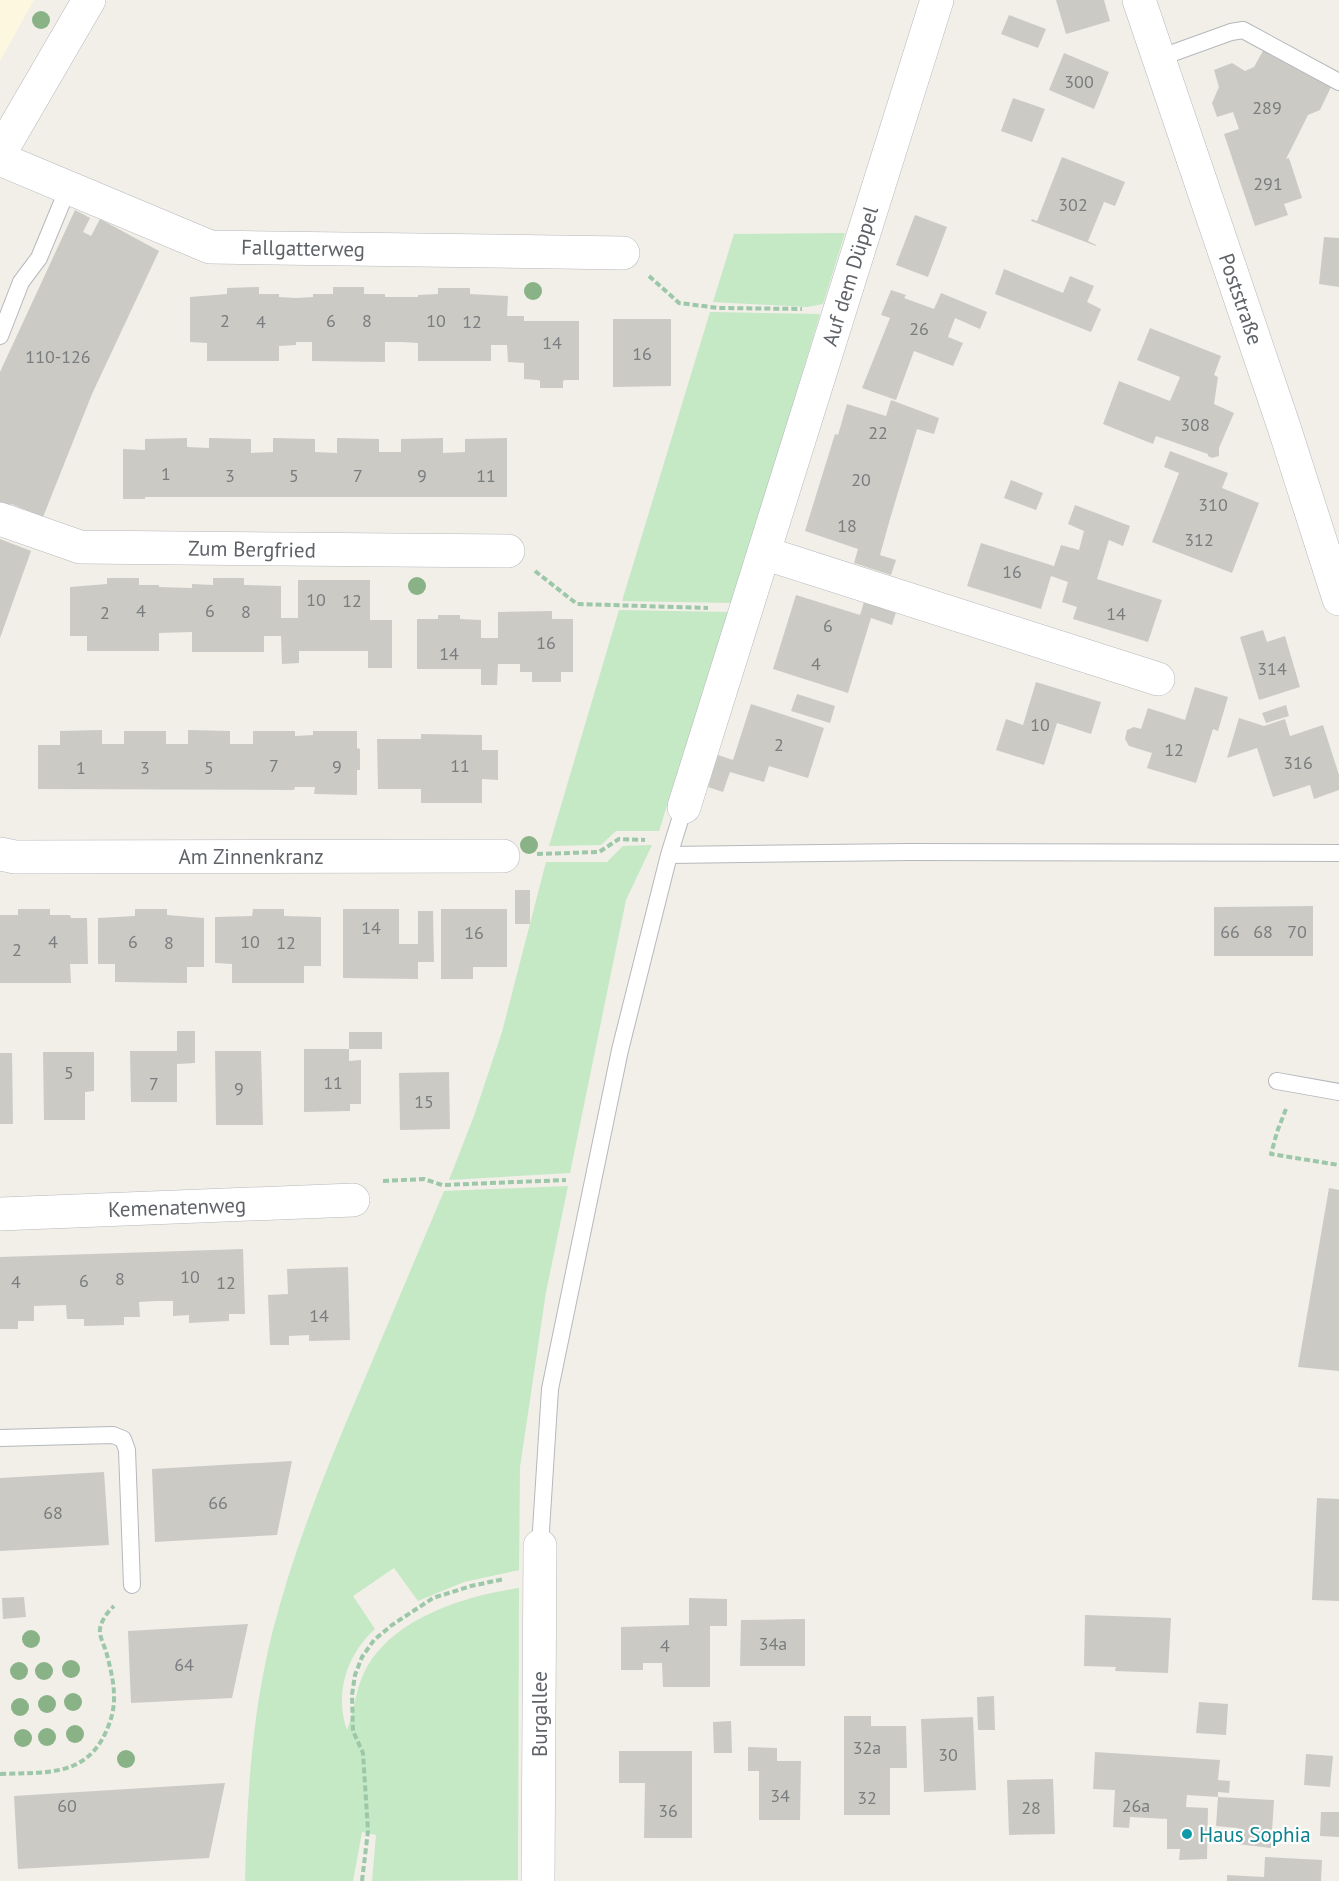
<svg xmlns="http://www.w3.org/2000/svg" width="1339" height="1881" font-family="'PT Sans',sans-serif">
<rect width="100%" height="100%" fill="#f1efe8"/>
<path fill="#fef7e0" d="M0,0H34L0,61Z"/>
<path fill="#c5e8c5" d="M845,233L823,304L807,307L713,302L734,234Z
M710,312L820,314L746,559L731,603L622,601Z
M619,610L728,612L659,831H616L601,845L549,846Z
M652,845L626,900L570,1173L449,1180L474,1116L502,1032L546,862H607L623,846Z
M568,1186L546,1292L520,1467L519,1570L464,1582L418,1601L394,1568L353,1596L375,1629C347,1654 334,1694 347,1730C353,1714 355,1696 361,1680C383,1621 462,1596 519,1588L518,1880L372,1881L376,1835L362,1832L353,1881H245C247,1796 252,1712 273,1630C295,1545 328,1464 363,1383C390,1319 417,1255 444,1191Z"/>
<path fill="#cccac5" d="M1056,0H1104L1110,21L1066,34Z
M1009,15L1046,29L1038,48L1001,34Z
M1264,49L1294,64L1293,67L1331,87L1320,110L1308,115L1286,159L1289,158L1302,198L1284,204L1288,215L1255,226L1224,134L1239,129L1233,112L1217,117L1212,103L1219,87L1214,70L1232,63L1245,71L1254,67Z
M1064,53L1109,72L1094,109L1049,90Z
M1013,98L1045,109L1032,142L1001,131Z
M1062,157L1125,182L1115,206L1104,202L1088,241L1096,245V246L1031,221L1032,219L1037,221Z
M75,210L90,218L83,232L91,236L100,219L159,251L92,394L43,517L11,504L10,507L0,503V372Z
M915,215L947,227L928,277L896,265Z
M1324,237L1339,238V287L1319,284Z
M1004,269L1063,293L1070,276L1094,286L1087,302L1101,309L1091,332L995,294Z
M259,287V294H279V297L296,298L313,297V294H333V287H364V294H385V297H418V295L438,294V288H470V294L508,296L507,316H524V321H579V380H565L563,381V388H540V381L538,380L524,379V363L508,362L507,345H491V361H418V343L402,342H385V362L312,361V342H296V345L279,346V361H207V343L190,342V297L227,294V288Z
M891,290L906,295L904,298L934,309L941,293L987,312L980,329L955,318L948,337L963,343L953,366L914,351L896,400L862,388L890,318L881,315Z
M613,319H671V386L613,387Z
M1150,328L1221,356L1214,375L1218,377L1214,404L1234,413L1219,448V456L1212,458L1208,456V454L1156,436L1153,444L1103,424L1119,381L1170,401L1180,377L1137,360Z
M891,400L939,418L934,434L917,429L890,519L880,555L896,560L891,575L854,563L858,549L805,531L835,434L838,435L847,404L886,416Z
M187,438V447L209,448V438L251,439V453L273,452V438L315,439V452L337,453V438L379,439V452H401V439L443,438V453L465,452V439L507,438V497H145V499H123V449L145,450V439Z
M1170,451L1228,473L1222,488L1259,503L1232,573L1152,542L1179,473L1164,467Z
M1011,480L1043,493L1036,510L1004,498Z
M1075,505L1130,526L1123,546L1109,540L1097,579L1162,600L1148,642L1073,619L1077,607L1062,602L1068,582L1051,576L1041,609L967,586L981,543L1054,566L1061,545L1079,550L1084,531L1068,524Z
M0,539L31,551L0,638Z
M107,578H139V585H159V587L192,588V584L213,585V578H244V585L281,586V618H298V580H370V620H392V668H368V651H299V663L282,664L281,636H264V652H192V632L159,633V651H87V636H70V587L107,584Z
M796,595L860,615L865,599L897,609L892,625L871,618L848,693L773,669Z
M552,611V619H573V672H561V682H532V672H520V664H498L497,685H481V669H417V619H438V615H460V619L481,620V638H498V612Z
M1263,630L1267,642L1285,636L1300,687L1259,700L1240,637Z
M1036,682L1101,702L1091,734L1057,723L1044,765L996,750L1006,719L1023,725Z
M1195,687L1228,697L1218,731L1213,729L1196,783L1147,768L1152,753L1129,746L1125,739L1127,730L1134,727L1141,729L1148,708L1185,720Z
M797,694L835,706L830,723L791,711Z
M751,704L824,728L808,778L769,766L764,782L730,772L723,792L708,787L718,755L733,760Z
M1286,705L1289,716L1266,723L1262,713Z
M1239,718L1264,726L1285,719L1290,736L1323,725L1339,775V790L1314,799L1310,785L1273,797L1257,748L1227,758Z
M102,730V744H124V731H166V744H188V730L230,731V744H253V731H295V736L313,735V731H357V748L360,749V770H357V795L314,794L315,787H295L294,790L38,789V745H60V731Z
M421,734L482,735V750H498V780L482,779V803H421V789H378L377,739H421Z
M515,890H530V924H515Z
M1313,906V956H1214V907Z
M18,909H50V915H70L71,918H87L88,964H70L71,983H0V915H18Z
M135,909H167V915L204,918V967H187V983L115,982V964H98V918L135,916Z
M253,909H284V916L321,917V966H304V983H232V964L215,963V917L252,916Z
M343,909H399V944H418V911H433L434,962H418V979L343,978Z
M441,909H507V967H473V979H441Z
M177,1031H195V1063L177,1064V1102H131L130,1051H177Z
M349,1032H382V1049H349Z
M304,1049H349V1061L361,1060V1104H350V1111L304,1112Z
M215,1051H261L263,1125H216Z
M43,1052H94V1091L85,1092V1120H44Z
M0,1053H12L13,1124H0Z
M449,1072L450,1129L400,1130L399,1073Z
M1329,1188L1339,1190V1371L1298,1367Z
M243,1249L245,1314H229V1321L189,1323V1315L173,1316V1301H156L139,1302L140,1317H124V1325L84,1326V1319H67L66,1305L34,1306V1321H18V1329H0V1257Z
M348,1267L350,1340L309,1341V1335L289,1336V1345H270L268,1295L288,1294L287,1269Z
M292,1461L277,1535L155,1542L152,1469Z
M104,1472L109,1545L0,1551V1478Z
M1317,1498L1339,1499V1601L1312,1600Z
M24,1597L26,1617L3,1619L2,1598Z
M689,1598L727,1599V1626H710V1687H663L662,1663H643V1670H621V1627L689,1625Z
M1085,1615L1171,1618L1168,1673L1115,1671L1116,1667L1084,1666Z
M805,1619V1666H740L741,1620Z
M248,1624L232,1698L131,1703L128,1631Z
M994,1696L995,1730H978L977,1697Z
M1199,1702L1228,1704L1226,1735L1196,1733Z
M844,1716H871V1726H906L907,1768H890V1815H844Z
M973,1717L976,1790L924,1792L921,1719Z
M731,1721L732,1753H714L713,1722Z
M748,1747L777,1748V1761H801L800,1820H759V1771H748Z
M619,1751H692V1838H644L645,1783H619Z
M1095,1752L1220,1760L1218,1780L1230,1781L1229,1793L1218,1792V1797L1187,1795L1186,1807L1208,1808L1207,1859L1179,1860L1180,1849H1167V1819L1130,1817L1129,1828L1113,1827L1115,1790L1093,1789Z
M1306,1754L1333,1756L1330,1787L1304,1785Z
M1053,1779L1055,1834L1009,1835L1007,1780Z
M225,1783L209,1858L18,1869L14,1796Z
M1218,1797L1274,1800L1271,1848L1237,1844L1238,1828L1216,1826Z
M1321,1812H1339V1837L1320,1836Z
M1265,1857L1322,1860L1321,1881H1227V1875L1264,1877Z"/>
<g fill="none" stroke-linecap="round" stroke-linejoin="round">
<g stroke="#b5b8bc" stroke-width="18">
<path id="service" d="M1159,58L1231,32L1243,30L1339,82
M0,336L21,282L39,258L68,188
M669,855L908,852L1339,853
M1277,1081L1339,1092
M0,1438L113,1435L123,1439L127,1450L132,1585
M540,1546L550,1389L620,1050L669,855L684,807"/>
</g>
<g stroke="#b5b8bc" stroke-width="34">
<path id="minor" d="M1139,0L1284,427L1339,599
M0,153L89,0
M0,159L210,247L623,253
M0,519L80,547L508,551
M764,553L1158,679
M684,807L937,0
M0,854L15,857L503,856
M0,1214L353,1200
M538,1881L540,1546"/>
</g>
<path stroke="#9cc7a9" stroke-width="4" stroke-dasharray="6 3" stroke-linecap="butt" d="M649,276L679,303L719,308L802,309
M535,571L577,604L708,608
M537,854L599,852L619,839L645,840
M1286,1109L1277,1132L1271,1154L1339,1165
M383,1181L424,1179L442,1185L566,1180
M0,1774C46,1772 88,1778 108,1727C119,1701 113,1678 106,1651C104,1645 99,1636 100,1629C101,1621 108,1611 114,1606
M362,1881L368,1831L363,1753L353,1731L352,1695L355,1675L362,1657L374,1640L392,1625L433,1598L471,1586L504,1579"/>
<use href="#service" stroke="#fff" stroke-width="16"/>
<use href="#minor" stroke="#fff" stroke-width="33"/>
</g>
<g fill="#89b387">
<circle cx="41" cy="20" r="9"/>
<circle cx="533" cy="291" r="9"/>
<circle cx="417" cy="586" r="9"/>
<circle cx="529" cy="845" r="9"/>
<circle cx="31" cy="1639" r="9"/>
<circle cx="71" cy="1669" r="9"/>
<circle cx="19" cy="1671" r="9"/>
<circle cx="44" cy="1671" r="9"/>
<circle cx="73" cy="1702" r="9"/>
<circle cx="47" cy="1704" r="9"/>
<circle cx="20" cy="1707" r="9"/>
<circle cx="75" cy="1734" r="9"/>
<circle cx="47" cy="1737" r="9"/>
<circle cx="23" cy="1738" r="9"/>
<circle cx="126" cy="1759" r="9"/>
</g>
<circle fill="#0f9aa8" stroke="#fff" stroke-width="2" cx="1187" cy="1834" r="6"/>
<g text-anchor="middle" dominant-baseline="central" stroke-width="4.5" stroke-linejoin="round" paint-order="stroke">
<g font-size="18" fill="#7a7d7f">
<text x="1079" y="81">300</text>
<text x="1267" y="107">289</text>
<text x="1268" y="183">291</text>
<text x="1073" y="204">302</text>
<text x="225" y="320">2</text>
<text x="331" y="320">6</text>
<text x="367" y="320">8</text>
<text x="436" y="320">10</text>
<text x="261" y="321">4</text>
<text x="472" y="321">12</text>
<text x="919" y="328">26</text>
<text x="552" y="342">14</text>
<text x="642" y="353">16</text>
<text x="58" y="356">110-126</text>
<text x="1195" y="424">308</text>
<text x="878" y="432">22</text>
<text x="166" y="473">1</text>
<text x="230" y="475">3</text>
<text x="294" y="475">5</text>
<text x="358" y="475">7</text>
<text x="422" y="475">9</text>
<text x="486" y="475">11</text>
<text x="861" y="479">20</text>
<text x="1213" y="504">310</text>
<text x="847" y="525">18</text>
<text x="1199" y="539">312</text>
<text x="1012" y="571">16</text>
<text x="316" y="599">10</text>
<text x="352" y="600">12</text>
<text x="141" y="610">4</text>
<text x="210" y="610">6</text>
<text x="246" y="611">8</text>
<text x="105" y="612">2</text>
<text x="1116" y="613">14</text>
<text x="828" y="625">6</text>
<text x="546" y="642">16</text>
<text x="449" y="653">14</text>
<text x="816" y="663">4</text>
<text x="1272" y="668">314</text>
<text x="1040" y="724">10</text>
<text x="779" y="744">2</text>
<text x="1174" y="749">12</text>
<text x="1298" y="762">316</text>
<text x="274" y="765">7</text>
<text x="460" y="765">11</text>
<text x="337" y="766">9</text>
<text x="81" y="767">1</text>
<text x="145" y="767">3</text>
<text x="209" y="767">5</text>
<text x="371" y="927">14</text>
<text x="1230" y="931">66</text>
<text x="1263" y="931">68</text>
<text x="1297" y="931">70</text>
<text x="474" y="932">16</text>
<text x="53" y="941">4</text>
<text x="133" y="941">6</text>
<text x="250" y="941">10</text>
<text x="169" y="942">8</text>
<text x="286" y="942">12</text>
<text x="17" y="949">2</text>
<text x="69" y="1072">5</text>
<text x="333" y="1082">11</text>
<text x="154" y="1083">7</text>
<text x="239" y="1088">9</text>
<text x="424" y="1101">15</text>
<text x="190" y="1276">10</text>
<text x="120" y="1278">8</text>
<text x="84" y="1280">6</text>
<text x="16" y="1281">4</text>
<text x="226" y="1282">12</text>
<text x="319" y="1315">14</text>
<text x="218" y="1502">66</text>
<text x="53" y="1512">68</text>
<text x="773" y="1643">34a</text>
<text x="665" y="1645">4</text>
<text x="184" y="1664">64</text>
<text x="867" y="1747">32a</text>
<text x="948" y="1754">30</text>
<text x="780" y="1795">34</text>
<text x="867" y="1797">32</text>
<text x="67" y="1805">60</text>
<text x="1136" y="1805">26a</text>
<text x="1031" y="1807">28</text>
<text x="668" y="1810">36</text>
</g>
<g font-size="21" fill="#5f6368" stroke="#fff">
<text transform="translate(303 248) rotate(1)">Fallgatterweg</text>
<text transform="translate(850 276) rotate(-73)">Auf dem Düppel</text>
<text transform="translate(1241 299) rotate(71)">Poststraße</text>
<text transform="translate(252 549) rotate(1)">Zum Bergfried</text>
<text x="251" y="856">Am Zinnenkranz</text>
<text transform="translate(177 1207) rotate(-2)">Kemenatenweg</text>
<text transform="translate(539 1714) rotate(-90)">Burgallee</text>
</g>
<g font-size="21" fill="#0d838f" stroke="#fff" text-anchor="start">
<text x="1199" y="1834">Haus Sophia</text>
</g>
</g>
</svg>
